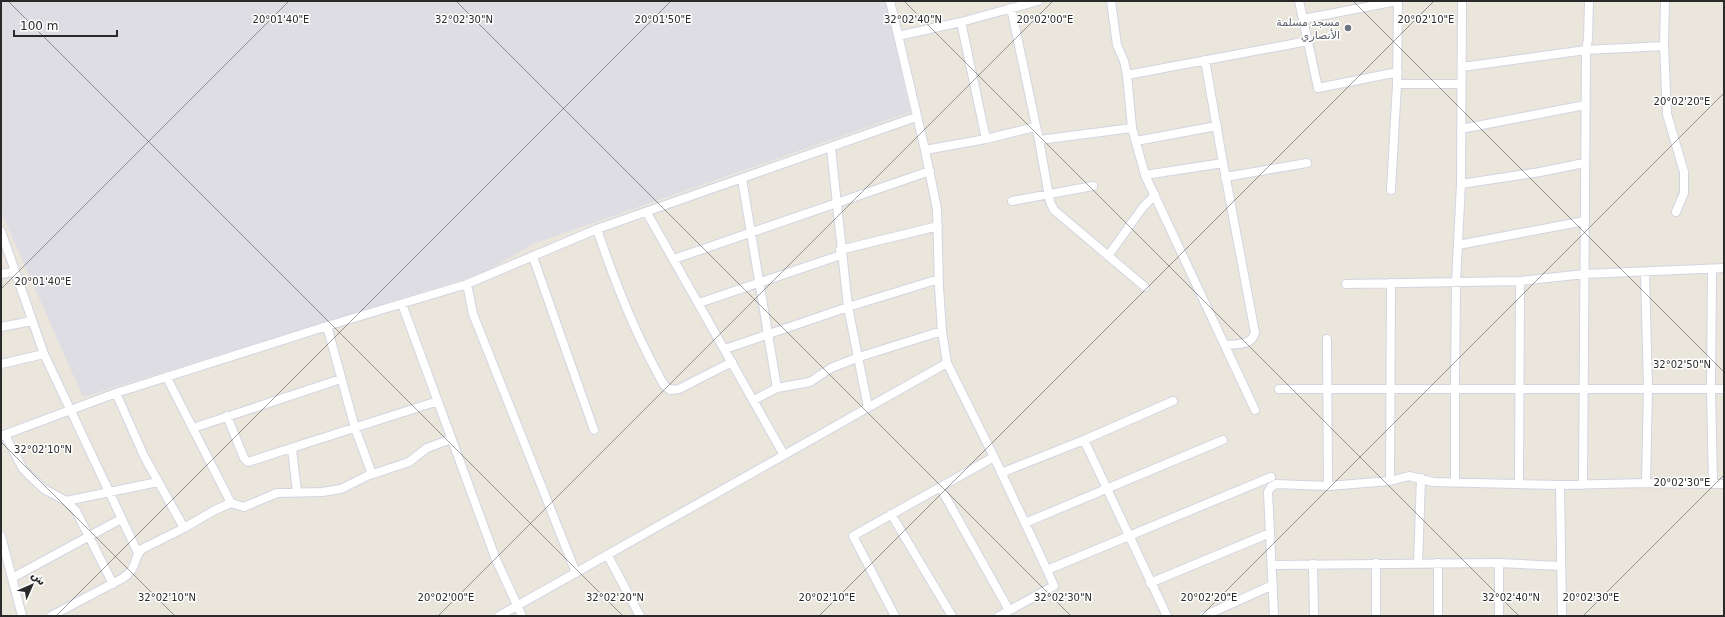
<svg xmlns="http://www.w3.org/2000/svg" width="1725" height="617" font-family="'DejaVu Sans',Vazirmatn,sans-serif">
<rect width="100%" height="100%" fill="#ebe6dc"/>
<path fill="#dfdde4" d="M1,1H886L910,112L533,244L483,273L83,397L1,212Z"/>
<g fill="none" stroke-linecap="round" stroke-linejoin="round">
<g stroke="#d2d4e2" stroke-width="10">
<path id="street" d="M1111,1L1117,45L1124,61L1127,75L1132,128
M1299,1L1318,88L1398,72
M1665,1L1664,46L1667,114L1684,172V193L1676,212
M1011,8L1039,140L1132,128L1145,175L1255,410
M1303,19L1397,1
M961,22L986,139
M898,36L961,22L1038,1
M1462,67L1586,50L1664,46
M1127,75L1308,41
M1397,84H1461
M1461,129L1585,105
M1039,140L1050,202L1054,210L1145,287
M1136,141L1217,126
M831,148L848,307L868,407
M925,150L986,139L1035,127
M1223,163L1255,333C1251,346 1236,344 1225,345
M1145,175L1223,163L1205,60
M1225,177L1307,163
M742,179L777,388
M1461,184L1540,172L1584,163
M1391,190L1397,84L1398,1
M1012,201L1093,186
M647,213L784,455
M597,229C615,283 636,336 664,385L670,390L679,389L732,362
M1,231L44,354L138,553
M1458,245L1585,221
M840,250L938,226
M1108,256L1143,207L1155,195
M533,257L594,430
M674,259L930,171
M1712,269L1711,390L1713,484
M1645,273L1648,388L1646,483
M1,274L14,272
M467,284L473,314L576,573
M1346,284L1520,281L1585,274L1724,268
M699,303L841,255
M402,304L495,557L522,616
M327,326L355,428L372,474
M1,327L32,321
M1327,339L1328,486
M725,349L848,307L939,279
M1,364L44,354
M167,378L231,503
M1279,389H1724
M116,393L144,456L184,528L215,510L231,503L244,507L277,493L322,492L341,489L367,476L409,462L427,448L451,439
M754,400L777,388L810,382L831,368L859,357L942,331
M227,416L244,458L248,462L438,401
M193,428L341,379
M5,435L23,469L29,475L44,489L66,501L76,511L113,584
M1,436L116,393L327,326L467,284L597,229L916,117
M1084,440L1167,616
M292,449L297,492
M994,457L1047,570
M1001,473L1084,440L1173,401
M1390,481L1391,283
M1455,482V388L1456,282L1461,184L1462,1
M1519,484L1520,281
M1560,485L1562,616
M1583,485L1586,50L1588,39L1589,1
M940,487L1009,610
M66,501L158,482
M891,514L952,616
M1025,523L1223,440
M1,536L22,616
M608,556L640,616
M1418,563L1421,478
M1313,564L1314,616
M1272,565L1499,563L1561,566
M12,578L121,519
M1150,583L1270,533
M51,616L123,578C139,567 132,559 142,549L184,528
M499,616L947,363L942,331L939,287L937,209L925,150L890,1
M895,616L853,536L994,457L947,363
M999,616L1054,586L1047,570L1271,477
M1204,616L1273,585
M1274,616L1268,492L1271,487L1276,484L1328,486L1390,481L1409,476L1433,482L1560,485L1646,483L1724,484
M1376,616V563
M1438,616V563
M1499,616V563"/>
</g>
<use href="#street" stroke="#fff" stroke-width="8"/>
</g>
<path fill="none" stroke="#2a2a2a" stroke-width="1" stroke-opacity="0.45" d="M8,1L623,616M456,1L1071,616M904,1L1519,616M1353,1L1724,372M1,289L289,1M1,442L175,616M56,616L671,1M438,616L1053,1M819,616L1434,1M1201,616L1724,93M1583,616L1724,475"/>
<circle fill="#6b7280" stroke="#fff" stroke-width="1.5" cx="1348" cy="28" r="4"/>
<g text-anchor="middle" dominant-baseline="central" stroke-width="3" stroke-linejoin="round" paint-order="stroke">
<g font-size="11" fill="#5b616d" stroke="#fff" text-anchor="end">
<text x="1340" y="22">مسجد مسلمة<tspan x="1340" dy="13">الأنصاري</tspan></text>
</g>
</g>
<g font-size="10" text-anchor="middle" fill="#2a2a2a" stroke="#fff" stroke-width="3" stroke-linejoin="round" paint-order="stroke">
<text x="281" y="23">20°01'40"E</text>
<text x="464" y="23">32°02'30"N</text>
<text x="663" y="23">20°01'50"E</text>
<text x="913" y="23">32°02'40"N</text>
<text x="1045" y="23">20°02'00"E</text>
<text x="1426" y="23">20°02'10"E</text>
<text x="1682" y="105">20°02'20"E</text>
<text x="43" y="285">20°01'40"E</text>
<text x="1682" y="368">32°02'50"N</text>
<text x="43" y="453">32°02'10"N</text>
<text x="1682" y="486">20°02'30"E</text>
<text x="167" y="601">32°02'10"N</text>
<text x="446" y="601">20°02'00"E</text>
<text x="615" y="601">32°02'20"N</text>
<text x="827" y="601">20°02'10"E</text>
<text x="1209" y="601">20°02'20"E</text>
<text x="1591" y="601">20°02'30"E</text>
<text x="1063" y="601">32°02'30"N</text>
<text x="1511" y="601">32°02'40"N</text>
</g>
<rect width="1725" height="617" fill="none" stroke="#2a2a2a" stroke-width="4"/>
<g transform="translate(32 585) rotate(45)" stroke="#ffffff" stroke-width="3" paint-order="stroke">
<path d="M0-3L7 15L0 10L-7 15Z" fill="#2a2a2a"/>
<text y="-6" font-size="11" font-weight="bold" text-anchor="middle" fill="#2a2a2a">ش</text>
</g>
<path d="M14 30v6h103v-6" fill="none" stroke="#2a2a2a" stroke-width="2"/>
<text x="20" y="30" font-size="12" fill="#2a2a2a" stroke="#ffffff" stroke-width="3" paint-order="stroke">100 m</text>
</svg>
